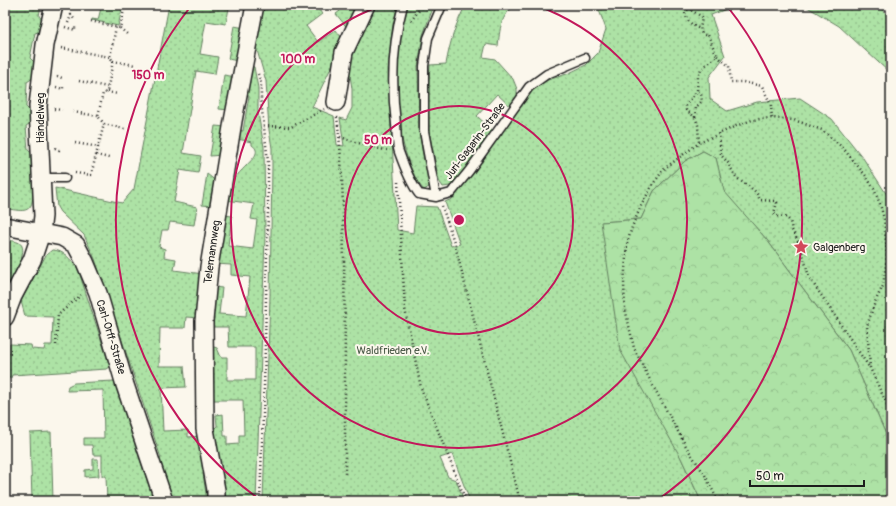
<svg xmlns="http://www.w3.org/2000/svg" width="896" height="506" font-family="Pangolin,sans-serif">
<defs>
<pattern id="grass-dots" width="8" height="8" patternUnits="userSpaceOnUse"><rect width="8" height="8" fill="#ade2a5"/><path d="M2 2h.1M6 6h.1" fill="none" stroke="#94c18d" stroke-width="1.8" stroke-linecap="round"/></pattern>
<pattern id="forest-crowns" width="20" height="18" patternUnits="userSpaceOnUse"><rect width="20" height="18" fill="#ade2a5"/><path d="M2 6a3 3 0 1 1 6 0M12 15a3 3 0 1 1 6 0" fill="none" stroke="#94c18d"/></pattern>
</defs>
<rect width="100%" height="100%" fill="#fbf7ec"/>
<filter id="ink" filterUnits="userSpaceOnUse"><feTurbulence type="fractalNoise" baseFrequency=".025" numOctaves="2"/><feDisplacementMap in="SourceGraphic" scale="8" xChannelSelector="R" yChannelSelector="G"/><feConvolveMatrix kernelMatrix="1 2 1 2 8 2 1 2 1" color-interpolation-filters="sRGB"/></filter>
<g filter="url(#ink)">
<path fill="url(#grass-dots)" stroke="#647f60" d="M8,5H41L39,16L43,21L41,31L35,33L30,58L35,63L33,78L27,82L26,107L32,113V122L26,126L28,150L34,155L37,195H33C32,214 23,211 8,209L10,196L5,195V15Z
M95,5H112L116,7V5H123L118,26L92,20V19L98,20L101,8L95,6Z
M169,5H212L229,8L226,24L206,21L200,54L218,57L215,74L196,71L183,153L201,156L198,173L180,170L174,202L197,207L194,225L170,222L168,230H162L159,247L165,249L164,257L176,259L174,270L203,274L199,318L186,317L185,328H160L159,366H184L186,387L161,388L163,431L188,430V437L201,436L205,472L203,473L207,501H177L176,498L172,499L159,459L161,458L95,259L84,235L60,212L57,207L55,188L122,203L134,189Z
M261,5H320L317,7L322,14L306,26L318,42L336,30L344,41L312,107L334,116L337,145L344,146L340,118L346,120L352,108V89L347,53L371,5H398L393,24L388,70L397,230L413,233L416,206L437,207L451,246L460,244L445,202L452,199L516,112L528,93L541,82L567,74L586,65L598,53L606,29L599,10L587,5H737L711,15L725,56L709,77L710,99L727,111L757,102L800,98L832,119L863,158L891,201V446L849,350L767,240L723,191L716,158L703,151L685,161L654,191L641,219L602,222L681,458L701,501H470L452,454L440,458L448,477L456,480L464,501H350L349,496L325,498V501H263L270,297L272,167V148L269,130L266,81L254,40Z
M336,5H360L349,30L336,14L340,11Z
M406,5H434L423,35L418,67L419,131L424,161L430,181L429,187L424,190C416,182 412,171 408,160C392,114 393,52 406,5Z
M466,5H516C500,15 500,30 498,46L486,44L483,57L495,59L513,79L517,89V97L510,106L497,94L477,116L494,132L467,169L450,186L443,187L439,181L429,131L428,89L430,65L446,64C450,43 455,24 466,5Z
M804,5H879L891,19V74L839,26Z
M234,26L245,28L238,61L228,59Z
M250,66L254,67L258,88V113L264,147L265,237L256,501H224L214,429L217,426L216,415L223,414L224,436H227V445L239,444V435H244L243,400H211V348L214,347L217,348L221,357H227V380H255V347H229L228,327H211L214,287L222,288L219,314L246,316L250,277L231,275V265L216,264L224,215L232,216L228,246L253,249L257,220L251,219L254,204L226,200C227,196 227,191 228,187C231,181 242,170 247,165C252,159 262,152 252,145V142L237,139L238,130L243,131L249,96L244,95Z
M224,75L236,77L229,110L219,109Z
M215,126L226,127L222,155L210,156Z
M207,174L217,182L213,206L202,205Z
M5,240C20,241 26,243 21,259L24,260L5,297Z
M52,250C64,250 71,260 78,269L110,367L107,369L12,375L11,378H5V353H10V344L31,345L32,349L44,350L45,345H52L53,317L25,316L21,301L46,255Z
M114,381L154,501H107L106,476H102V455H93L92,445H84V438H104L103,390L67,391L68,386L74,383Z
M51,432L53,501H32L30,433Z
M93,459H98L99,476L85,477V470L93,469Z"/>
<path fill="url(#forest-crowns)" stroke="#647f60" d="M703,151L716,158L724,191L767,240L849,350L891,446V501H725L723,496L711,501H701L681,458L620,350L601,222L641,219L654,191L685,161Z"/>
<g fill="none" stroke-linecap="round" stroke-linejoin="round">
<g stroke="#1c1c1c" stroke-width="11">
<path id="service" d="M403,5C392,45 391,84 396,124C397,133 396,144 399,152C404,166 410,182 419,194L436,197L451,193L469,171L529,87L547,74L585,58
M41,178H65
M436,197L424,131V66L428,38L442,5"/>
</g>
<g stroke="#1c1c1c" stroke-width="20">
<path id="minor" d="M336,102L344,52L366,5
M5,226L62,237L76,245L85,262L98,293L125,385L164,501
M5,317L13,296L32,260L41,233L43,216L38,106L45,45L54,5
M216,501V490L205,429L204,321L209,267L233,121L255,5"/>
</g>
<path stroke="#1c1c1c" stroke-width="2.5" stroke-dasharray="1 3" stroke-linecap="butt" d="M682,5L684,9L693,11L702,17C701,25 697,36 708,35L717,56L701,69L698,77L697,91L686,106V110L695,117L698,125L699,143
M684,9C686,19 690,25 700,29
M91,21L116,27
M411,21L423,5
M68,23L71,15L74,19
M65,27L75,30V27
M120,28L127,34
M61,48L110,57
M717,56L729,66L731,82H743L762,86L771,105L772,118
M113,61L135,65
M258,74L261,83V102L268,162V211L264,387L260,501
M57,76L62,78
M79,81L107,87
M56,87L63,89V87
M107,92L118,94
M54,109L62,110
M73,112L98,116
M337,117C343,164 343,212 344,260C345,332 345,404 345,476
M695,117L696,107L702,101L701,94L697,91
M104,124L125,129
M264,126L291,127L324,109
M719,133L721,155L729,164L730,168C734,171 734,175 737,178C746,186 756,188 760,200L775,201L777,203L774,213L776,216L786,217L790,221L792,230L801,247L809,277L869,367
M340,137L374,148L387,150
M75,143L99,147
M55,148L59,150L61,148
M96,155L109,158
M75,173L91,175L104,124L98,116L103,93L107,92L113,61L110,57L116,27L120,28L125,5
M398,182L405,309L421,388L466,501
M442,206L455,245L520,501
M56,345L58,315L81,295
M718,501L705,475L687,448L652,384L634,348L625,308L624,284L627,244L632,227L641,206L653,184L665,168L699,143L736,126L752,120L772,118L794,120L822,130L842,147L866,176L874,189L880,204L884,219L887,256L883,286L875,302L867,326L870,368L891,413"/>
<use href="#service" stroke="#fbf7ec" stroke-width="8"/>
<use href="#minor" stroke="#fbf7ec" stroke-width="17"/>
</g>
</g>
<g fill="none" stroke="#c2185b" stroke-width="2">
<circle cx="459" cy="220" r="114"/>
<path d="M535 5A228 228 0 1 1 383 5"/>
<path d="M262 501A343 343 0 0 1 191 6M727 6A343 343 0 0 1 656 501"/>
</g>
<defs>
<g id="sight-bare" transform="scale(1.2)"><path d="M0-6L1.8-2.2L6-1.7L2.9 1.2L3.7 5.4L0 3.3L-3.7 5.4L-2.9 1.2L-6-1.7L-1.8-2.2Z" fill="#d1495b" stroke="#fbf7ec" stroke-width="2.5" paint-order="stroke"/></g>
</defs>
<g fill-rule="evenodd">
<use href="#sight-bare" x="801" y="247"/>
</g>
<g text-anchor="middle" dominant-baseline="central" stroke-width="4" stroke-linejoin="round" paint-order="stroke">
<g font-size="11" fill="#1c1c1c" stroke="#fbf7ec">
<text transform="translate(40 118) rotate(-90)">Händelweg</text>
<text transform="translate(475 141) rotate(-53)">Juri-Gagarin-Straße</text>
<text transform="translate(212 252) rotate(-82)">Telemannweg</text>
<text transform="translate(111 337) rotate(73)">Carl-Orff-Straße</text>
</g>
<g font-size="11" fill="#1c1c1c" stroke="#fbf7ec" text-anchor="start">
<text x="813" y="247">Galgenberg</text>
</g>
<g font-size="11" fill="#485745" stroke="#fbf7ec">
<text x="393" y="350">Waldfrieden e.V.</text>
</g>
</g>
<circle cx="459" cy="220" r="6" fill="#c2185b" stroke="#fbf7ec" stroke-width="2"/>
<g font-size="12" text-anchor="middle" font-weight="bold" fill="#c2185b" stroke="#fbf7ec" stroke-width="4" stroke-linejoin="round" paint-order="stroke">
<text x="298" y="63">100 m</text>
<text x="148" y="79">150 m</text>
<text x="378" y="144">50 m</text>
</g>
<rect width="896" height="506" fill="none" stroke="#fbf7ec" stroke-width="20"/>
<rect x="10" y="10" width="876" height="486" fill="none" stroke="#1c1c1c" stroke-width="1.5" filter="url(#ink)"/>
<path d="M750 480v6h114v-6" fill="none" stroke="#1c1c1c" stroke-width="2"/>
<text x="756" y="480" font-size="12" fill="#1c1c1c" stroke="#fbf7ec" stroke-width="3" paint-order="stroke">50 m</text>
</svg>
